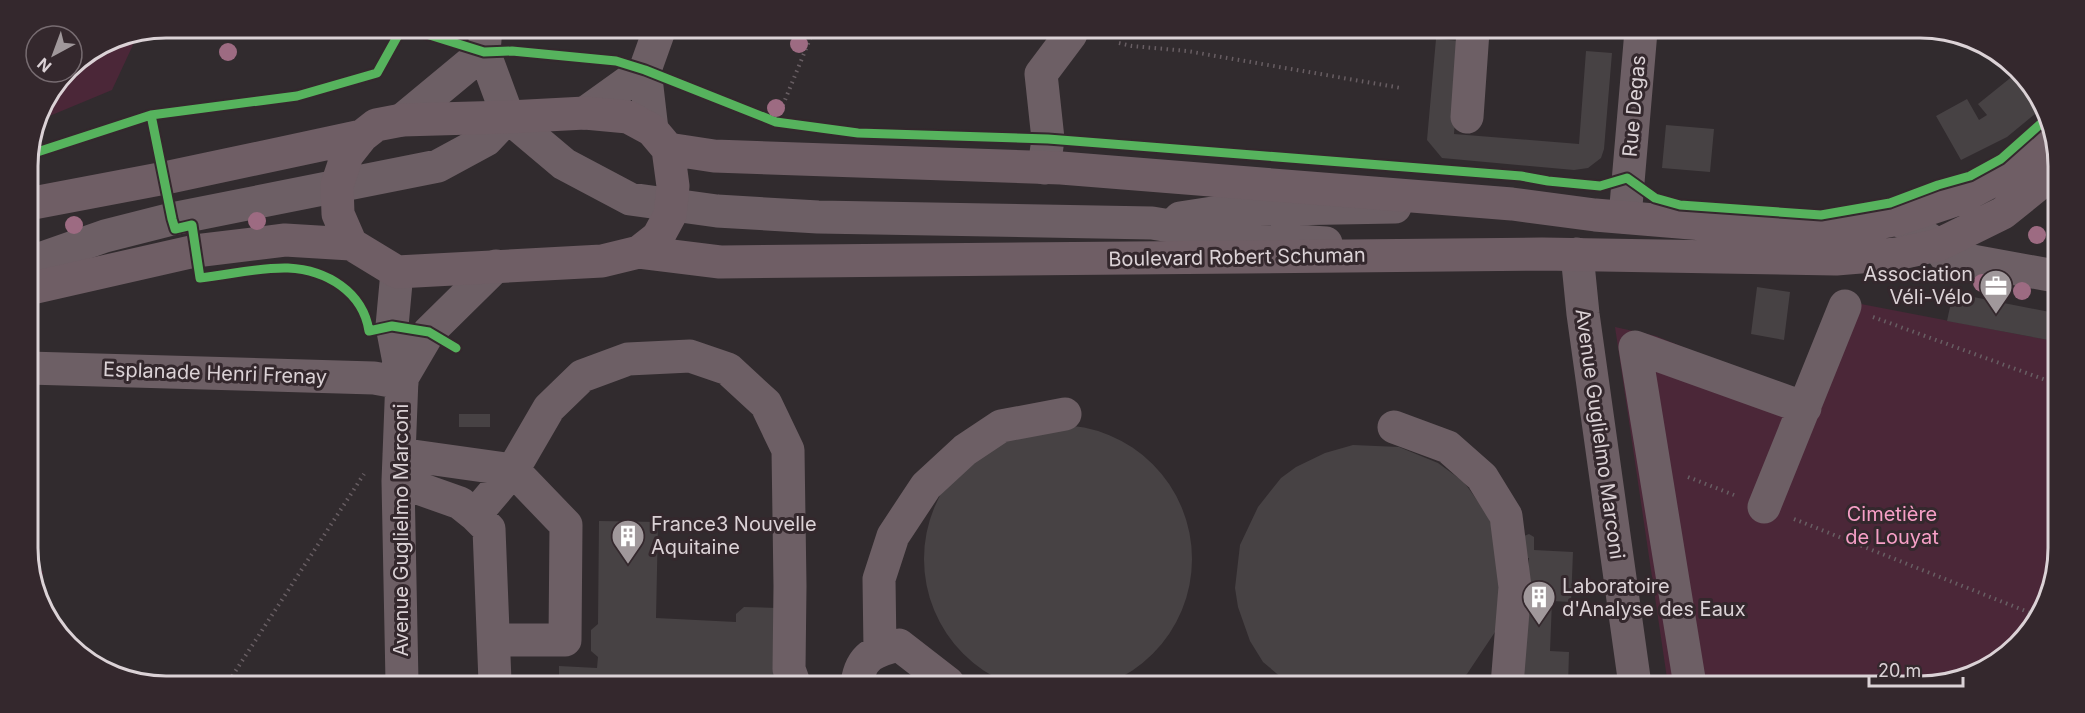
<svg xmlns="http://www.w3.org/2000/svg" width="2085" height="713" font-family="Inter,sans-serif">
<rect width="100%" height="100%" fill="#312b2e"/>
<path fill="#4b2738" d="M139,32L112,90L35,122L38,112L64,72H72V64L113,37Z
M1835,299L2054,341L2053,584L2004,657L1929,686L1668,685L1615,327L1656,336L1793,392Z
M30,571H43L40,595L30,575Z"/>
<path fill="#474244" d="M1436,39L1461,41L1454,134L1579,144L1586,51L1612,53L1604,149L1601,158L1588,168L1574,170L1442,158L1427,140Z
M2019,71L2023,74L2041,109L2007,137L1961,160L1936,116L1967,99L1979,120L1987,115L1978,104Z
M1666,125L1714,129L1710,172L1662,168Z
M1757,287L1790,292L1784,340L1751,334Z
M1953,293L2055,313L2054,341L1947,321Z
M459,414H490V427H459Z
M924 559a134 134 0 1 1 268 0a134 134 0 1 1-268 0Z
M1353,445L1399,447L1438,463L1464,482L1487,514L1501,549L1505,588L1495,632L1467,674L1452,685L1289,684L1263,662L1250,641L1238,607L1235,588L1240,545L1258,507L1281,478L1296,467L1325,453Z
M599,521L658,522L656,618L736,622V614L744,607L777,608L776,683L559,682V666L597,668L598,657L591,651V630L598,624Z
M1529,534L1534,537V550L1573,552L1571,602L1552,601L1550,651L1569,652L1568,685H1515L1527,602L1529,558H1523L1524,536Z"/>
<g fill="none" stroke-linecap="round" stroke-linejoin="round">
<path stroke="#685e63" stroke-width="4" stroke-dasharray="1.5 4.5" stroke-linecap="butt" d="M407,28L447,40
M1119,43L1132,46L1187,51L1401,88
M518,52L603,60
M679,83L781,123
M776,122L814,29
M1873,317L2054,383
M1688,477L1734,495
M1794,519L2033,614
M229,681L364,474"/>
<path stroke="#6d5f65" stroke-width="33" d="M486,28L484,52L508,117L564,164L630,199L717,211L818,217L1152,223L1237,237L1326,243
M585,113L645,70
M1467,117L1473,31
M402,120L484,52
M652,130L645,70L660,28
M1044,168L1048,139L1041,74L1071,34
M1625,217L1641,31
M1180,218L1232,210L1395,207
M1898,219L1938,245L1945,256L2055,276
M1577,254L1583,314L1635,685
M28,263L105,236L172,219L438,166L486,140L508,117
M397,272L392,326L402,378L398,481L402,682
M28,368L374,378L402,383
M402,378L429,332L496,266
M1394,427L1448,447L1482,477L1506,516L1515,587L1507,685
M399,454L513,470L475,515
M398,481L460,503L475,515L489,529L495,682
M1764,507L1845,306
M494,640H565L566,525L513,470L549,408L582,376L628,359L690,356L728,369L766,404L788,450L790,586L789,669L794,683
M880,650L879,579L893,536L926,486L965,450L1001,426L1065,414
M857,683C861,656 874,651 899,645L948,683
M1690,685L1635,347L1805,408"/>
<path stroke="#6f5e65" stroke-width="33" d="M585,113L628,117L652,130L668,149L673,186L670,215L658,237L639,252L602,261L397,272L351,244L338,214L337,185L347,155L362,136L376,125L402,120L508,117Z
M668,149L714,156L1061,168L1512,204L1595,215L1786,231L1842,230L1898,219L1958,199L2011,171L2054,136
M28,204L165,178L362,136
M639,252L720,262L1542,254L1836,259L1897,254L1938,245L2003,213L2055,171
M28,289L195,251L285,240L351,244"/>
<g stroke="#34282d" stroke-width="13">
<path id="cycleway" d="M407,28L484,52L512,51L616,61L645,70L776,122L858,133L1048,139L1521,176L1548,181L1600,186L1627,178L1655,198L1680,205L1821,215L1890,203L1938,185L1970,176L2001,159L2046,119
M151,115L172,219L175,229L192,225L200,278C229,275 259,267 288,268C327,270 363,292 369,331L392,326L429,332L456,348
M28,155L151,115L297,96L377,73L402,28"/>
</g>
<use href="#cycleway" stroke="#56b35d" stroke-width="9"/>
</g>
<g fill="#9d6b82">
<circle cx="799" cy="44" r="9"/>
<circle cx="228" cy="52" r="9"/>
<circle cx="776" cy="108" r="9"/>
<circle cx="257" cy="221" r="9"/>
<circle cx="74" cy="225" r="9"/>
<circle cx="2037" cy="235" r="9"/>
<circle cx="1982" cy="283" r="9"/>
<circle cx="2022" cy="291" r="9"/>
</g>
<defs>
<g id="office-pin" transform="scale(1.725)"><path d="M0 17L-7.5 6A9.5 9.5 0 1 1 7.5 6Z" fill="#a0989b" stroke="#34282d"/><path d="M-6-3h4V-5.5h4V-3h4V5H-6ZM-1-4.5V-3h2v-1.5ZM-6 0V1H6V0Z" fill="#fff"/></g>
<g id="building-pin" transform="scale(1.725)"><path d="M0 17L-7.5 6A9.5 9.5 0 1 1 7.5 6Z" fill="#a0989b" stroke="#34282d"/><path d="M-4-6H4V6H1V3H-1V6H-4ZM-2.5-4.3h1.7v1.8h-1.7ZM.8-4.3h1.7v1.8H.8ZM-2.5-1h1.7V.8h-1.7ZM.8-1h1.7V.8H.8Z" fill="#fff"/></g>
</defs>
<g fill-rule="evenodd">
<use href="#office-pin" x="1996" y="286"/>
<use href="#building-pin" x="628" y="536"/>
<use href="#building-pin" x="1539" y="597"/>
</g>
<g text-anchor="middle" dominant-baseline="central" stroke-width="6" stroke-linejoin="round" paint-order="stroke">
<g font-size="20" fill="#dbd2d6" stroke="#34282d">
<text transform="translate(1634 106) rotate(-85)">Rue Degas</text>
<text transform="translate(1237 257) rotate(-1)">Boulevard Robert Schuman</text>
<text transform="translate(215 373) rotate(2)">Esplanade Henri Frenay</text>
<text transform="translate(1600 434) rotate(82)">Avenue Guglielmo Marconi</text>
<text transform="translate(401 530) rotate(-90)">Avenue Guglielmo Marconi</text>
</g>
<g font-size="20" fill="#dbd2d6" stroke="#34282d" text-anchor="start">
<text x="1973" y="274" text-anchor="end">Association<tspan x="1973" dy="23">Véli-Vélo</tspan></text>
<text x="651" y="524">France3 Nouvelle<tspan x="651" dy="23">Aquitaine</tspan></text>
<text x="1562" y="586">Laboratoire<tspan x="1562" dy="23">d'Analyse des Eaux</tspan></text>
</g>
<g font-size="20" fill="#f69fc6" stroke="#34282d">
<text x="1892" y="514">Cimetière<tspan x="1892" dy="23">de Louyat</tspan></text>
</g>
</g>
<path d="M0 0H2085V713H0ZM166 38H1920A128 128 0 0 1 2048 166V548A128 128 0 0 1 1920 676H166A128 128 0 0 1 38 548V166A128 128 0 0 1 166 38Z" fill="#34282d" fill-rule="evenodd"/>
<path fill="none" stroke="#dbd2d6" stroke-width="3" d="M166 38H1920A128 128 0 0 1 2048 166V548A128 128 0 0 1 1920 676H166A128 128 0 0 1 38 548V166A128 128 0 0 1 166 38Z"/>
<g transform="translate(54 54) rotate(221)"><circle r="28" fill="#34282d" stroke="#776c71" stroke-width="1.5"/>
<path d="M0-4.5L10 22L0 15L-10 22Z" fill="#a0989b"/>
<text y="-9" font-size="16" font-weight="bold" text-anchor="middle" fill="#dbd2d6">N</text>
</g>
<path d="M1869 677v9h94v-9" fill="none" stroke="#dbd2d6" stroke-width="3"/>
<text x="1878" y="677" font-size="18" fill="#dbd2d6" stroke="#34282d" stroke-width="4.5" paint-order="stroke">20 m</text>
</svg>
